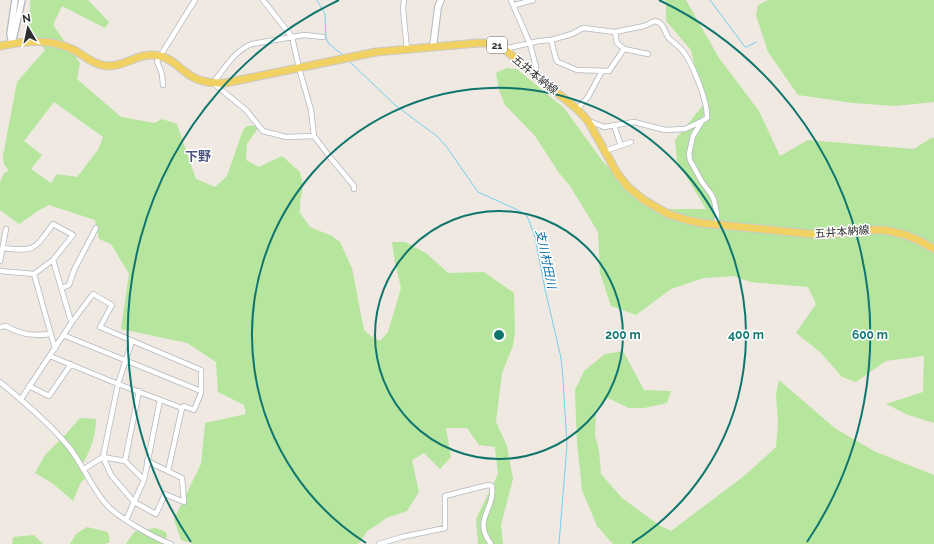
<svg xmlns="http://www.w3.org/2000/svg" width="934" height="544" font-family="Raleway,'Noto Sans JP',sans-serif">
<rect width="100%" height="100%" fill="#efe9e1"/>
<path fill="#b6e59e" fill-rule="evenodd" d="M30,0H88L109,22L105,28L62,6L53,25L80,63L77,79L121,117L154,123L162,119L177,124L196,179L215,187L227,176L243,130L247,126L260,125L247,144L246,160L259,167L282,156L300,172L303,185L300,204V213L310,227L332,236L340,242L352,268L364,330L371,336L380,341L388,332L401,288L395,263L392,242H405L426,253L448,273L484,272L514,293L515,331L513,346L502,373L496,422L507,446L513,479L501,525L503,544H478L476,519L498,474L495,447L479,445L467,428H446L451,457L440,469L424,453L412,460L419,492L407,511L386,518L377,525L367,531L360,542L357,544H194L181,540L174,519L201,464L205,423L246,414L244,405L218,392L216,362L187,343L121,329L129,274L111,244L99,239L95,220L49,205L41,209L19,224L0,210V182L4,173L9,171L4,164L3,156L17,82L45,50L27,25L30,18ZM54,102L103,137L98,150L77,177L57,174L51,183L31,169L42,155L24,141Z
M664,0H686L719,58L759,111L780,156L808,140L914,149L931,138H934V423L908,415L886,404L923,392L924,356L886,361L856,382L842,377L820,352L796,333L816,304L808,287L751,282L733,276L704,278L671,289L636,315L611,306L600,273L598,232L570,186L559,173L535,136L505,105L499,90L496,73L507,68L517,69L564,108L604,163L656,209H706L677,161L675,140L703,105L691,50L666,21V2Z
M768,0H934V102L895,106L853,103L798,95L768,52L756,15L758,5Z
M623,351L644,390L671,391L667,403L644,408H629L608,398L596,409L595,436L599,450L601,474L622,498L659,525L671,531L744,476L776,447L778,423L776,395L779,380L836,429L876,452L934,475V544H613L597,526L582,490L577,443L575,390L584,371L605,354Z
M80,418L96,419C96,436 90,453 80,468L86,477L80,484L73,501L52,483L35,473L45,455L65,435Z
M87,527L108,532L110,542L105,544H70L76,534Z
M155,528L164,531L167,534L165,544H126L134,532Z
M34,535L43,544H12L13,537Z"/>
<g fill="none" stroke-linecap="round" stroke-linejoin="round">
<path stroke="#75cff0" stroke-width="1" d="M317,0L325,14L326,38L329,44L343,55
M710,0L745,47H747L756,42
M348,60L395,105L438,137L446,146L478,192L520,211L527,216L531,226L535,237L545,289L561,358L563,379L567,445L559,544"/>
<g stroke="#b4b7c1" stroke-width="6">
<path id="minor" d="M263,0L292,37L299,68L311,110L314,136L329,156L354,186V189
M404,0L403,9L407,49
M511,0L530,44L536,67L535,75
M515,5L533,0
M615,32L617,43L624,49L648,54
M551,40L556,59L558,62L577,70L609,71L624,49
M504,49L539,41L551,40L572,34L583,28L615,32L644,26L655,21C664,23 664,30 668,37C673,43 681,47 685,54C694,68 708,102 707,118L702,121L693,136L689,154L690,160L702,182L711,194L714,200L717,214V224
M163,85L162,74L157,61L195,0
M577,109L588,97L602,71
M589,121L604,127L634,122L665,130L685,129L702,121
M614,125L621,146
M314,136L286,137L263,131L246,110L213,83C224,69 235,50 252,44L304,35L323,37
M605,151L631,142
M53,260L70,318L72,322
M0,261L6,229
M0,271L34,274L53,260L73,235L53,224C34,250 35,252 3,248
M34,274L55,349
M62,288L69,285L74,270L96,228
M0,327L6,326C21,335 34,336 51,334
M63,335L201,391
M132,341L118,384L103,457L111,475L134,502L156,514L165,494L184,502L182,478L147,461
M0,382C24,402 49,423 69,447C83,465 91,487 106,504C117,517 154,538 171,544
M29,386L49,396L71,364
M21,399L72,322L93,294L112,305L100,327L201,370V393L194,410L184,406L182,408L118,384L50,356
M125,461L139,391
M84,469L103,457L125,461L144,480
M168,471L182,408
M126,520L144,480L160,400
M379,544L402,537L445,528V496L488,485L492,486C495,511 472,519 491,544"/>
</g>
<g stroke="#b4b7c1" stroke-width="8">
<path id="tertiary" d="M12,44L22,0
M12,44L10,34L15,0"/>
</g>
<g stroke="#b4b7c1" stroke-width="8">
<path id="secondary" d="M433,47L438,7L441,0"/>
</g>
<g stroke="#c9c9c9" stroke-width="9">
<path id="primary" d="M0,46C25,41 50,38 74,50C85,56 94,65 107,66C126,67 138,51 160,56C174,59 181,71 193,77C203,83 214,83 225,83L376,52L478,43H490L504,49L577,109L588,121L617,173L628,187L644,200L668,214L687,220L701,223L821,235L871,230H885L906,235L920,241L934,249"/>
</g>
<use href="#minor" stroke="#fff" stroke-width="4.5"/>
<use href="#tertiary" stroke="#fff" stroke-width="5.5"/>
<use href="#secondary" stroke="#fff" stroke-width="6"/>
<use href="#primary" stroke="#f2d163" stroke-width="7"/>
</g>
<g fill="none" stroke="#0f766e" stroke-width="2">
<circle cx="499" cy="335" r="124"/>
<path d="M366 543A247 247 0 1 1 632 543"/>
<path d="M191 542A371 371 0 0 1 339 0M659 0A371 371 0 0 1 807 542"/>
</g>
<g text-anchor="middle" dominant-baseline="central" stroke-width="3" stroke-linejoin="round" paint-order="stroke">
<rect fill="#fff" stroke="#6d6d6d" stroke-width="1" x="487" y="37" width="20" height="16" rx="3"/>
<g font-size="10" font-weight="bold" fill="#2e2e2e">
<text x="497" y="45">21</text>
</g>
<g font-size="11" fill="#2e2e2e" stroke="#fff">
<text transform="translate(535 75) rotate(39)">五井本納線</text>
<text transform="translate(842 232) rotate(-4)">五井本納線</text>
</g>
<g font-size="12" font-style="italic" fill="#0d6fa3" stroke="#fff">
<text transform="translate(546 259) rotate(78)">支川村田川</text>
</g>
<g font-size="13" font-weight="bold" fill="#4d5680" stroke="#fff">
<text x="198" y="156">下野</text>
</g>
</g>
<circle cx="499" cy="335" r="6" fill="#0f766e" stroke="#fff" stroke-width="2"/>
<g font-size="12" text-anchor="middle" font-weight="bold" fill="#0f766e" stroke="#fff" stroke-width="3" stroke-linejoin="round" paint-order="stroke">
<text x="623" y="339">200 m</text>
<text x="746" y="339">400 m</text>
<text x="870" y="339">600 m</text>
</g>
<g transform="translate(28 28) rotate(351)" stroke="#ffffff" stroke-width="3" paint-order="stroke">
<path d="M0-3L7 15L0 10L-7 15Z" fill="#2e2e2e"/>
<text y="-6" font-size="11" font-weight="bold" text-anchor="middle" fill="#2e2e2e">N</text>
</g>
</svg>
